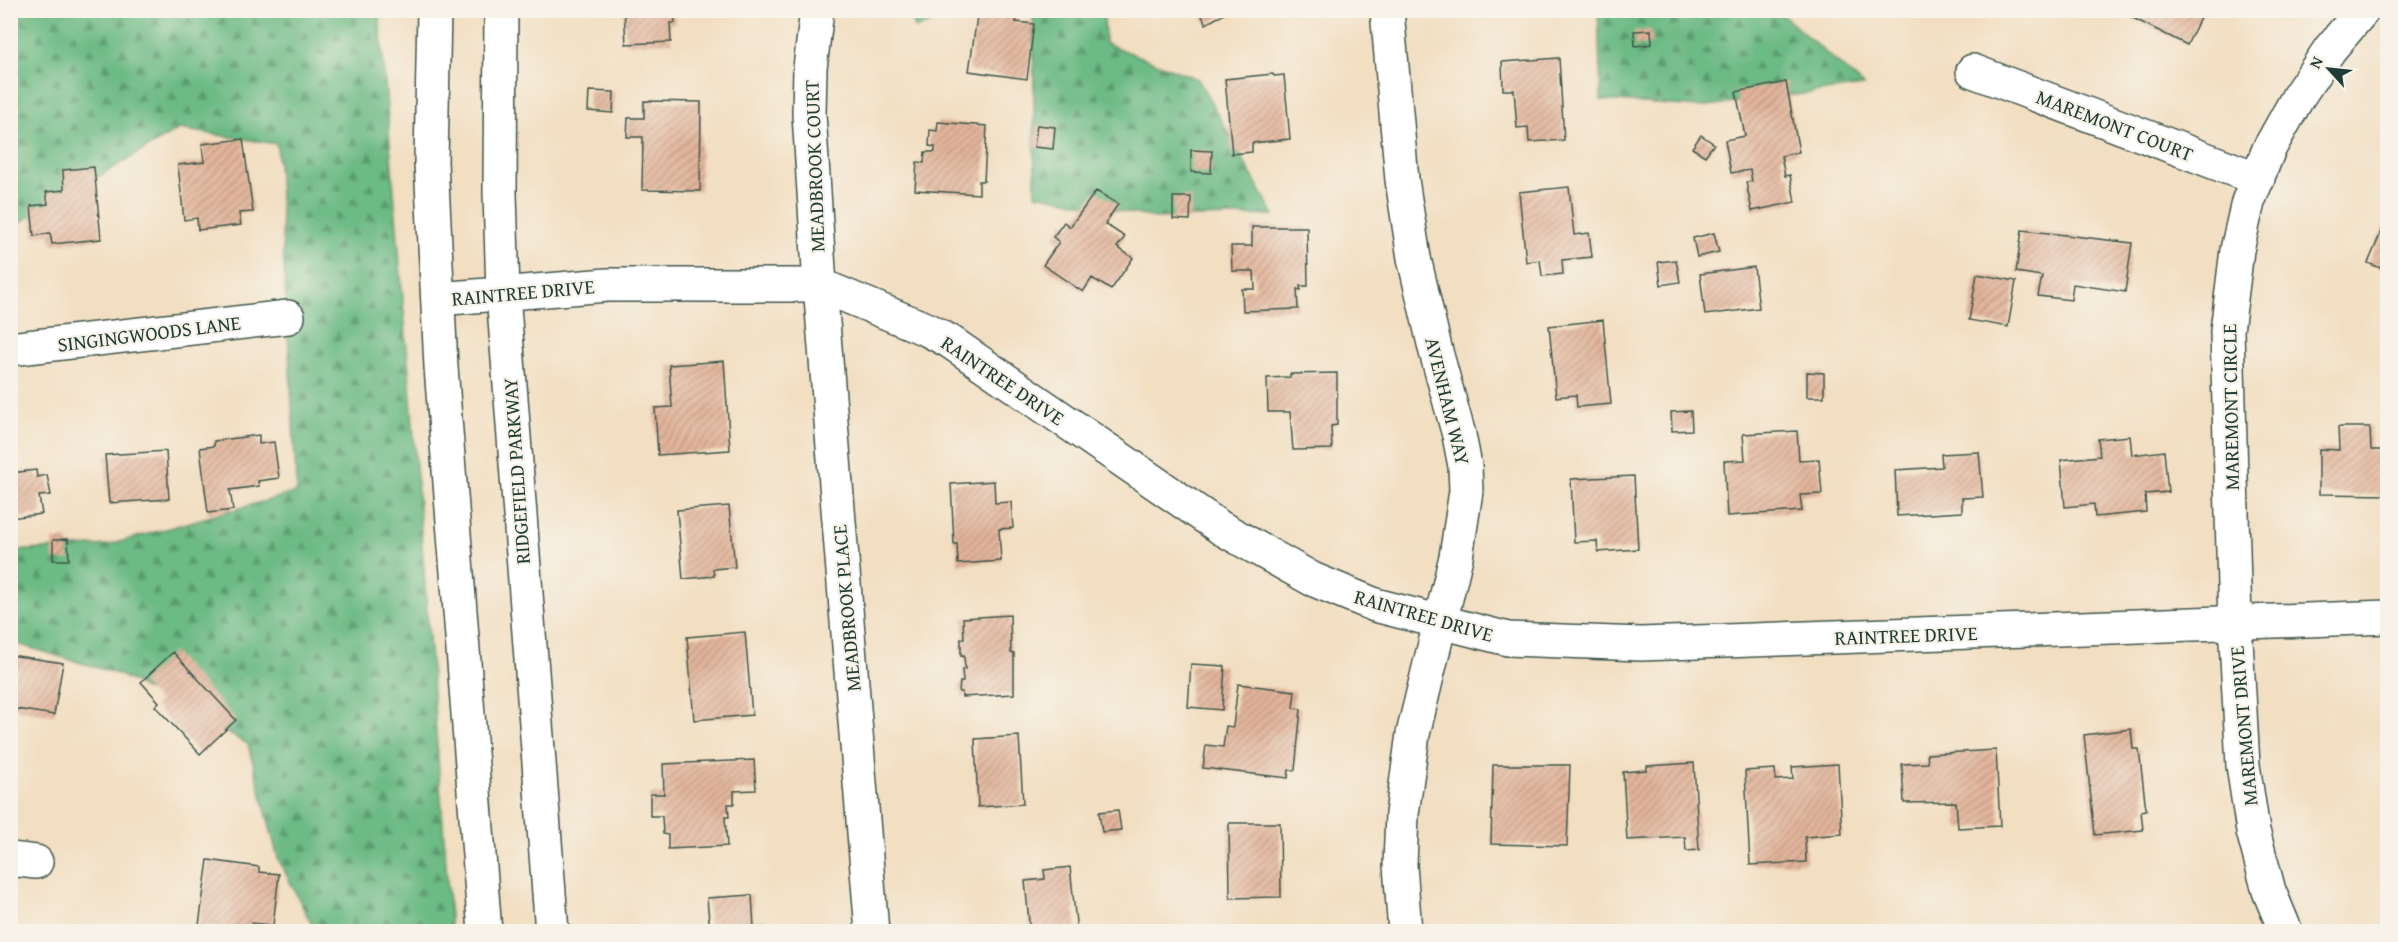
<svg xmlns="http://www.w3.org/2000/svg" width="2398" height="942" font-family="'Gentium Book Plus',serif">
<defs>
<pattern id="forest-firs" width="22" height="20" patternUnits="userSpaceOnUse" patternTransform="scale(1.5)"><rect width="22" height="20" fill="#6cba84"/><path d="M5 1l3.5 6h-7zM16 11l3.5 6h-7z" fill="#58986d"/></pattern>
<pattern id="building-hatch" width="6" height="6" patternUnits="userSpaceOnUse" patternTransform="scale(1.5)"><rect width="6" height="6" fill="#e3b59b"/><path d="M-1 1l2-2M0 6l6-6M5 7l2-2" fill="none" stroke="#b7947f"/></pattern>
</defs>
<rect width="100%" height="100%" fill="#f7f3e8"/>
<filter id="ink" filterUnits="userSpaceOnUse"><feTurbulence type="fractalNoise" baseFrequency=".0167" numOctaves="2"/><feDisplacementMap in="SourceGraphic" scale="12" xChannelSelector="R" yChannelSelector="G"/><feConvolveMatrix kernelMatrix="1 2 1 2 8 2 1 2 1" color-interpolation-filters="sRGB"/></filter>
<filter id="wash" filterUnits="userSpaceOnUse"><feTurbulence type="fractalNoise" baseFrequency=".008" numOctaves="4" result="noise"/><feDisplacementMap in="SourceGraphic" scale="24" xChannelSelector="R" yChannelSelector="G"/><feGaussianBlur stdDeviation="1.35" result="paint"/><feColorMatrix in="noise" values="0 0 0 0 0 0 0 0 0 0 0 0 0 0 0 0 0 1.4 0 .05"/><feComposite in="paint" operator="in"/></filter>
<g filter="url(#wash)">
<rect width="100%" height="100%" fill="#f2dec1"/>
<path fill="url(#forest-firs)" stroke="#467c5c" stroke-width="1.5" d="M10,11H379L410,385L451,931H315L278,858L248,744L118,674L11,642V551L109,545L297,492L277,144L179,129L11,228Z
M910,11V10L962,11L915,29Z
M1033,11H1104L1105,43L1198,79L1274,215L1155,218L1035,194Z
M1598,11H1778L1864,86L1700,107L1601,100Z"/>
<g id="blocks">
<path fill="url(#building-hatch)" d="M624,10H674L675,23H670L671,42L626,44Z
M978,10H1018L1016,22L1034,24L1027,79L969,71Z
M1199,10H1231L1206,24Z
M2117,10H2204L2187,45Z
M1651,30L1652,44L1635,46L1634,31Z
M1559,58L1564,140L1529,142L1528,127L1517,128L1514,90H1503L1502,62Z
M1273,74L1274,76L1284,75L1290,139L1252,143V152L1232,154L1225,79Z
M1786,82L1799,152L1781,156L1785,176L1790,175L1795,202L1752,211L1746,182L1752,181L1750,170L1731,173L1725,140L1745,136L1736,92Z
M589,91L614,92L613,113L588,111Z
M644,101L701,102L700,191L642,190L643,137H627L628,118H644Z
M938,122L987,126L984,181H979V194L915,190L917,162L924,163L925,152H935V147L929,146L930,130L937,131Z
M1037,125L1055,127L1053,149L1034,147Z
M1701,135L1714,144L1705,156L1692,148Z
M243,139L253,212L239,213L241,225L198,230L197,218L184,220L178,165L204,162L202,144Z
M1191,150L1212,151L1211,173L1191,172Z
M94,167L101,239L52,244L50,233L34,236L31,206L48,204L46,192L64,190L63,170Z
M1569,187L1574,235L1589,233L1592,257L1562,260L1563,274L1542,276L1540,260L1526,262L1519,192Z
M1096,191L1118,204L1105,224L1125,237L1117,247L1133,258L1111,290L1092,278L1083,292L1043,265L1059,242L1053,237L1064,222L1070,227Z
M1173,197H1191L1190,220L1173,219Z
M2388,216V271L2368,263Z
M1252,227H1307L1308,286H1300L1301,290L1297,289L1298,309L1243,311L1242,289H1255L1254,271H1232L1231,246H1252Z
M2022,230L2132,243L2125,292L2073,284L2071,300L2038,296L2042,276L2016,272Z
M1714,233L1719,252L1697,257L1693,238Z
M1676,260L1680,282L1661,285L1658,262Z
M1754,267L1759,308L1705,315L1700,274Z
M1977,274L2016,281L2008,327L1969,320Z
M1603,320L1611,404L1577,407L1576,395L1556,397L1549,326Z
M724,361L730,450L658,455L655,408L672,407L669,365Z
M1807,372L1824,373V397H1807Z
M1337,373V425L1331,426L1332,449L1293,450L1290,412H1268L1267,378L1290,377V374Z
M1691,411L1692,430L1672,431L1671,412Z
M2338,427H2370L2371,450H2388V495L2319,494V449L2339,450Z
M1797,431L1799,460L1819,459L1822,494L1800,495L1802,511L1727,516L1724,461L1745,460L1743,434Z
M259,435V444L274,442L279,478L258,481L259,486L230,490L233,510L208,513L200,448L214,446V441Z
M2130,436L2132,455L2164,451L2168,492L2145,494L2146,512L2095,517L2094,504L2065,507L2061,460L2100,456L2098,439Z
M166,451L169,499L109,503L105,455Z
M1979,452L1983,497L1962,498V512L1897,516L1895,470L1942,467L1941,454Z
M36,470L37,477L47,475L51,495L39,496L42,514L10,518V473Z
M1634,476L1638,549L1598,552L1597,541L1574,542L1571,479Z
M994,481L995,503L1011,502L1013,528L999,529L1001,561L958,564L957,544H954L951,484Z
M729,506L735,567L713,569L714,576L683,579L677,510Z
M68,539L69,560H53V540Z
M1010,615L1011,653H1014V694L962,697V692H959L960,682H963L962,669H965L964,655L961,656V639H964L963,618Z
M745,632L752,715L694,720L687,637Z
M173,652L236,720L200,754L155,706L159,702L141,682Z
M10,655L63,663L54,715L10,708Z
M1191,664L1225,666L1222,710L1188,707Z
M1238,684L1295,691L1293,708L1301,709L1295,770H1289L1288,778L1203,768L1206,745L1223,747L1226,726L1233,727Z
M2131,729L2133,749H2139L2146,810L2141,811L2143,830L2095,835L2084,735Z
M1019,736L1023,804L978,807L975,739Z
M1996,750L2000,826L1958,828L1956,802L1904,803L1902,764L1928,763L1927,754Z
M754,760L756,790L734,791V804H728L729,817H725L727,846L668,849V835L663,834L662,816H650V794H664L663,764Z
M1694,763L1699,850L1686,851L1685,837L1627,840L1623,772L1647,770V766Z
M1838,764L1842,834L1805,837L1806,862L1750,865L1745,771L1775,769L1776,780L1793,779L1792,767Z
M1493,765H1570L1567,846L1491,844Z
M1118,810L1121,830L1102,832L1099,812Z
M1229,823H1280L1281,897L1230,898Z
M208,860L259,867V872L279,874L273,925L252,923L251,931L199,925Z
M1070,867L1077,932H1030L1025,881L1045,879L1044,870Z
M752,895L754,928L764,927L765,932H710L707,898Z"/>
</g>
</g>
<g filter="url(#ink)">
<use href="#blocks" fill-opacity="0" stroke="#3f5549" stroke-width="1.5"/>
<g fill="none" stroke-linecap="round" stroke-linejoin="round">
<g stroke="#3f5549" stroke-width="36">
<path id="minor" d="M817,10L810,68L809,114L820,285L872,932
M1387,10L1402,180L1414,258L1435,348L1459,435L1465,466L1466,491L1456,557L1413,734L1402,814L1400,865L1405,932
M1973,71L2258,179
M10,349L288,317
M10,859L36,862
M2286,932L2269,891L2253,831L2243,765L2235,623L2227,331L2237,250L2248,202L2269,149L2298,97L2330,49L2363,10"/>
</g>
<g stroke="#3f5549" stroke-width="36">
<path id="tertiary" d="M438,299L607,285H820L928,330L949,341L1221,528L1312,579L1375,605L1508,639L1641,644L2388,617"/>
</g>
<g stroke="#3f5549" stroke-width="36">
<path id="secondary" d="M434,10L431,162L441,367L485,932
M501,10L500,193L503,294L552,932"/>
</g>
<use href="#minor" stroke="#fff" stroke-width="33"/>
<use href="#tertiary" stroke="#fff" stroke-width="33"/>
<use href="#secondary" stroke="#fff" stroke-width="33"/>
</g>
</g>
<g text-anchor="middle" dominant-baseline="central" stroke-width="4.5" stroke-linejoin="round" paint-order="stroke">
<g font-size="20" fill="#1f3d34" stroke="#f7f3e8">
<text transform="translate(2115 125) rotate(21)">MAREMONT COURT</text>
<text transform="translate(814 166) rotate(-92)">MEADBROOK COURT</text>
<text transform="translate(523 292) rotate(-5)">RAINTREE DRIVE</text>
<text transform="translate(149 333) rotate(-7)">SINGINGWOODS LANE</text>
<text transform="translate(1003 380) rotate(34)">RAINTREE DRIVE</text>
<text transform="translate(1448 401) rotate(76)">AVENHAM WAY</text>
<text transform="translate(2230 407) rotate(-91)">MAREMONT CIRCLE</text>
<text transform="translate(516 471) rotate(-94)">RIDGEFIELD PARKWAY</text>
<text transform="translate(846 608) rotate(-95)">MEADBROOK PLACE</text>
<text transform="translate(1424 615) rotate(16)">RAINTREE DRIVE</text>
<text transform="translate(1906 635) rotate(-2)">RAINTREE DRIVE</text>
<text transform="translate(2243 726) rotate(-95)">MAREMONT DRIVE</text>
</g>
</g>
<rect width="2398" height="942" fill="none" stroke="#f7f3e8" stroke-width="36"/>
<g transform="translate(2329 69) rotate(297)" stroke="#f7f3e8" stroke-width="4.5" paint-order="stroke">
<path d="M0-4.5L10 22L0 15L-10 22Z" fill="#1f3d34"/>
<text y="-9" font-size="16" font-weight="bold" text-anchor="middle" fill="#1f3d34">N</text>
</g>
</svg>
